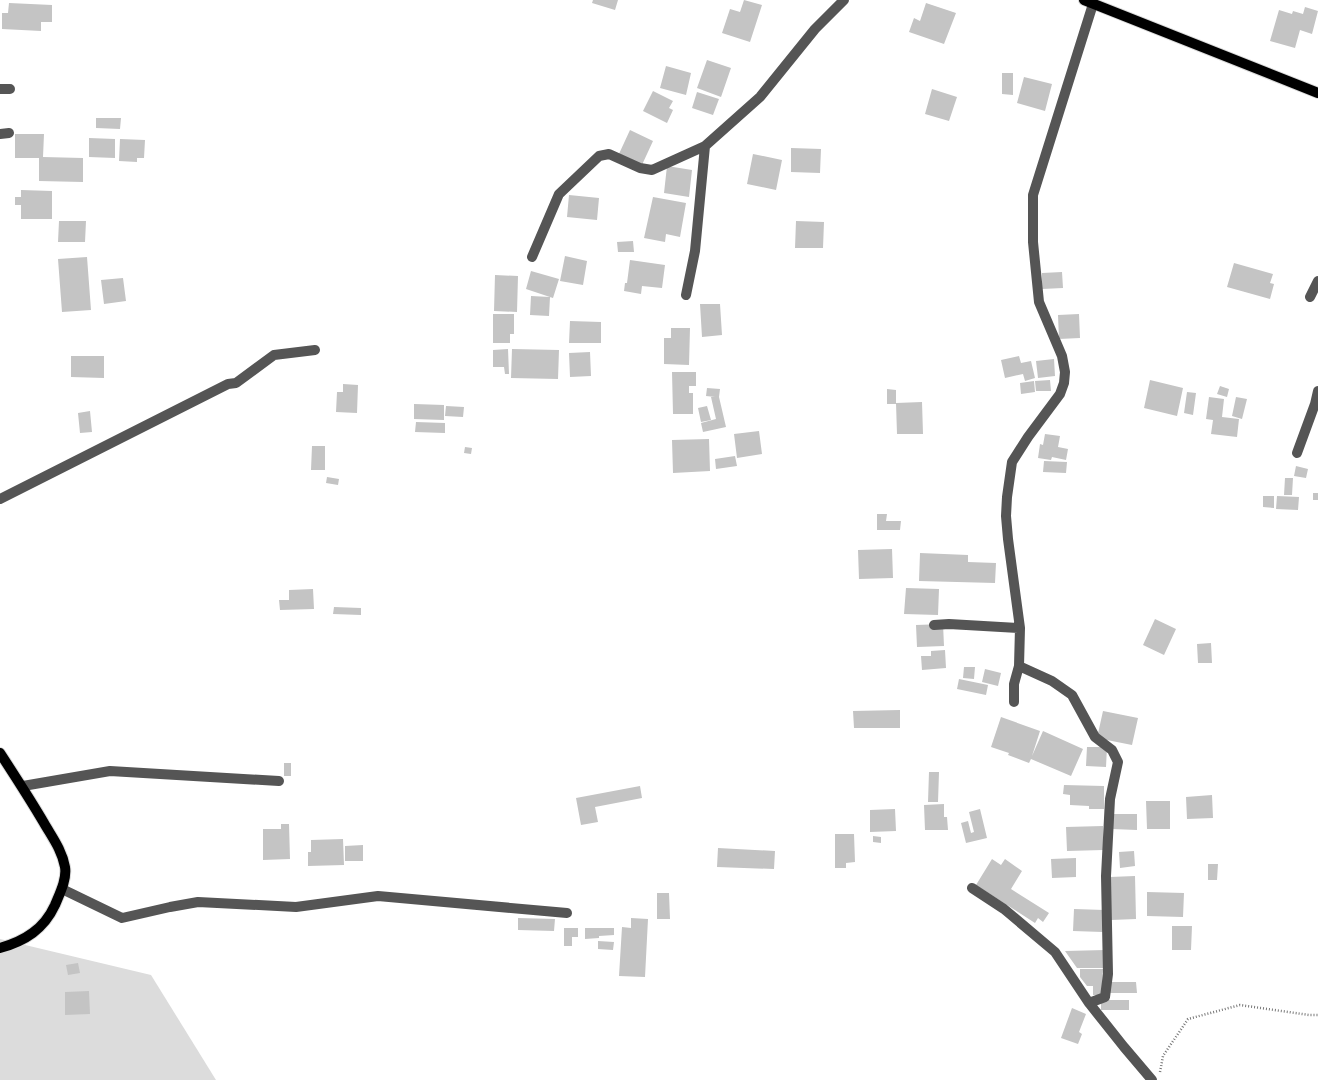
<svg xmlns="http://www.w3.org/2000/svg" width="1318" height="1080" font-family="Figtree,sans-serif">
<rect width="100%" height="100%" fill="#fff"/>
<path fill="#dcdcdc" d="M0,939L151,975L216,1080H0Z"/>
<path fill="#c4c4c4" d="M593,0H618L615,10L592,3Z
M744,0L762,5L750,42L722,33L730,9L740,12Z
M9,3L52,5V22H41V31L2,29V13H8Z
M926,3L956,13L944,44L909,32L914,18L920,21Z
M1305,7L1318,11L1312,34L1300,30L1295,48L1270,41L1279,10L1292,14L1293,11L1303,14Z
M707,60L731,68L721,97L697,88Z
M666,66L691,73L686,95L660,88Z
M1002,73H1013V95L1002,94Z
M1024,77L1052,84L1045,111L1017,103Z
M932,89L957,97L949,121L925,114Z
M653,91L673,101L669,108L673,110L667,123L643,111Z
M697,92L719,99L713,115L692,108Z
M96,118H121L120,129L96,128Z
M630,130L653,141L641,167L618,156Z
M15,134H44L43,157L83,158V182L39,181V158H15Z
M89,138L115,139V158L89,157Z
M120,139L145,140L144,158H137V162L119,161Z
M791,148L821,149L820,173L791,172Z
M753,154L782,160L776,190L747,184Z
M667,166L692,170L689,197L664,193Z
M21,190L52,191V219H21V205H15V197H21Z
M569,195L599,198L597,220L567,217Z
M653,197L686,203L680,237L666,234L665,242L644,238Z
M59,221H86L85,242H58Z
M796,221L824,222L823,248H795Z
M633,241L634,252H618L617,242Z
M565,256L587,261L583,285L560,281Z
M87,257L91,310L62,312L58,259Z
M630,260L665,265L662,288L642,286L641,294L624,291L625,283H627Z
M1234,263L1273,274L1270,283L1274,284L1270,299L1227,287Z
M531,271L559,279L553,298L526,289Z
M1062,272L1063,288L1042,289V273Z
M495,275L518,276L517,312L494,311Z
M123,278L126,301L104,304L101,280Z
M531,296L550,297L549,316L530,315Z
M700,304H720L722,335L702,337Z
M493,314H514V334H510V343H493Z
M1079,314L1080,338L1059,339L1058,315Z
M570,321L601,322V343H569Z
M671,328H690L689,365L664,364V338H671Z
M508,349L509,374H505L504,367H493V350Z
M512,349L559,350L558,379L511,378Z
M590,352L591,376L570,377L569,353Z
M71,356H104V378L71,377Z
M1019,356L1021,363L1031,361L1035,378L1025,381L1023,374L1005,378L1001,360Z
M1054,359L1055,376L1038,378L1036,361Z
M672,372H696V386H689V393H693V414H673Z
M1050,380L1051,391H1036L1035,381Z
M1150,380L1183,388L1177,416L1144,408Z
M1034,381L1035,392L1021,394L1020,383Z
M343,384L358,385L357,413L336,412L337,392H343Z
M1220,386L1229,389L1227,397L1217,394Z
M707,388L720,389L719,397L726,427L703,432L701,423L716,419L711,397H715L706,396Z
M887,389L896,390V404H887Z
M1187,392L1196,393L1193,415L1184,413Z
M1209,397L1224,399L1222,417L1239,419L1237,437L1211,434L1213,420L1206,419Z
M1236,397L1247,399L1242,419L1232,416Z
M922,402L923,434H897L896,403Z
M414,404L444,405V420L414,419Z
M446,406L464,407L463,417L445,416Z
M707,406L711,420L701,422L698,408Z
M90,411L92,432L80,433L78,413Z
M416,422L445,423V433L415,432Z
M759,431L762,454L737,458L734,434Z
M1045,434L1060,436L1058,447L1068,449L1066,460L1052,457L1051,460L1038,458L1040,444L1043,445Z
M709,439L710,471L673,473L672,440Z
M312,446H325V470H311Z
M465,447L472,448L471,454L464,453Z
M735,456L737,466L716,469L715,459Z
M1044,461L1067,462L1066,473L1043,472Z
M1296,466L1308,469L1306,478L1294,476Z
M327,477L339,479L338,485L326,483Z
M1285,478H1293L1292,495H1284Z
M1313,493H1318V500H1313Z
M1263,496H1274V508L1263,507Z
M1277,496L1299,497L1298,510L1276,509Z
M877,514H887L886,521H901L900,530H877Z
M892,549L893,578L859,579L858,550Z
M920,553L968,555V562L996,563L995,583L919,581Z
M906,588L939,589L938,615L904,614Z
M313,589L314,609L280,610L279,600H289V590Z
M334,607L361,608V615L333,614Z
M1155,619L1176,629L1164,655L1143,645Z
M943,624L944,646L917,647L916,625Z
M1211,643L1212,663H1198L1197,644Z
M945,650L946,668L922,670L921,656H931V651Z
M964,667H975L974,679L963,678Z
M985,669L1001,673L998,686L982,682Z
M959,679L988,685L986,695L957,689Z
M900,710V728H854L853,711Z
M1103,711L1138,718L1132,745L1097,738Z
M1001,717L1040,731L1032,756L1043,731L1083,749L1071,776L1031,759L1029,763L1008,755L1009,753L991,747Z
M1087,747H1107L1106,767L1086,766Z
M284,763H291V776H284Z
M929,772H939L938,802H928Z
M1064,785L1104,786V809H1089V806L1070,805V795L1063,794Z
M640,786L642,798L595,807L598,822L581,825L576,798Z
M1212,795L1213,818L1187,819L1186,797Z
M1146,801H1170V829H1147Z
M944,804V817H947L948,830H925L924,805Z
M895,809L896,831L870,832V810Z
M980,809L987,838L966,843L961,823L968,821L971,833L974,832L969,812Z
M1112,814H1137V830L1112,829Z
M281,824H289L290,859L263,860V829H281Z
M1103,826V850L1067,851L1066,827Z
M835,834H854L855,862L846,863V868H835Z
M873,836L881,837V843L873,842Z
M343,839L344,865L308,866V852H311V840Z
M363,845V861H345V846Z
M718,848L775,851L774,869L717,867Z
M1134,851L1135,866L1120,868L1119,852Z
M1076,858V877L1052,878L1051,859Z
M992,859L1001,865L1005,859L1022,871L1011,889L1049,913L1043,922L1038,918L1035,923L976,885Z
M1208,864H1218L1217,880H1208Z
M1135,876L1136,919L1111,920L1110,877Z
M1147,892L1184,893L1183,917L1147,916Z
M657,893H669L670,919H657Z
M1074,909L1104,910L1103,932L1073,931Z
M518,918L555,919L554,931L518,930Z
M631,918L648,919L645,977L619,976L622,927L631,928Z
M1172,926H1192L1191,950H1172Z
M564,928H578V937H572V946H564Z
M585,928H614V935L599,936V938L585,939Z
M598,941L614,942L613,950L598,949Z
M1105,950V968H1077L1065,951Z
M78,963L80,973L68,975L66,965Z
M1080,969H1103L1102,995H1093V986H1087L1080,977Z
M1109,982H1136L1137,993H1110Z
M89,991L90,1014L65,1015V992Z
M1101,1000H1129V1010H1101Z
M1072,1008L1086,1014L1079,1032L1082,1034L1078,1044L1061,1038Z"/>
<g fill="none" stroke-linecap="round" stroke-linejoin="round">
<g stroke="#dbdbdb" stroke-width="12">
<path id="major" d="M1084,0L1318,93
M0,753C15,776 30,799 44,823C52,837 62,850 65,867C67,879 60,893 55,905C44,929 25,941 0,948"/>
</g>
<path stroke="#777" stroke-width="2.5" stroke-dasharray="1 2" stroke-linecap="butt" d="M1160,1072L1163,1056L1188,1019L1240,1005L1309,1015H1318"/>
<path stroke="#555" stroke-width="10" d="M0,89H10
M0,134L9,133
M532,257L559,194L599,156L609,154L640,168L652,170L705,146L760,97L815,29L844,0
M686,295L695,251L705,146
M1310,297L1318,281
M1297,453L1315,404L1318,391
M0,499L228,384L236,383L274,355L315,350
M934,625L949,624L1020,628
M1019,666L1052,681L1072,695L1095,737L1112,750L1118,762L1110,799L1106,876L1108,974L1105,997L1089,1003
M1014,702V684L1019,666L1020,628L1008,539L1006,516L1007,497L1012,462L1028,437L1060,394L1064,383L1065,372L1062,356L1039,302L1033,242V195L1093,4
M23,786L110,771L279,781
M972,888L1004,909L1055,952L1089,1003L1124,1047L1152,1080
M62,889L122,918L170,907L198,902L296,907L378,896L567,913"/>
<use href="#major" stroke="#000" stroke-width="10"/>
</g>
</svg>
